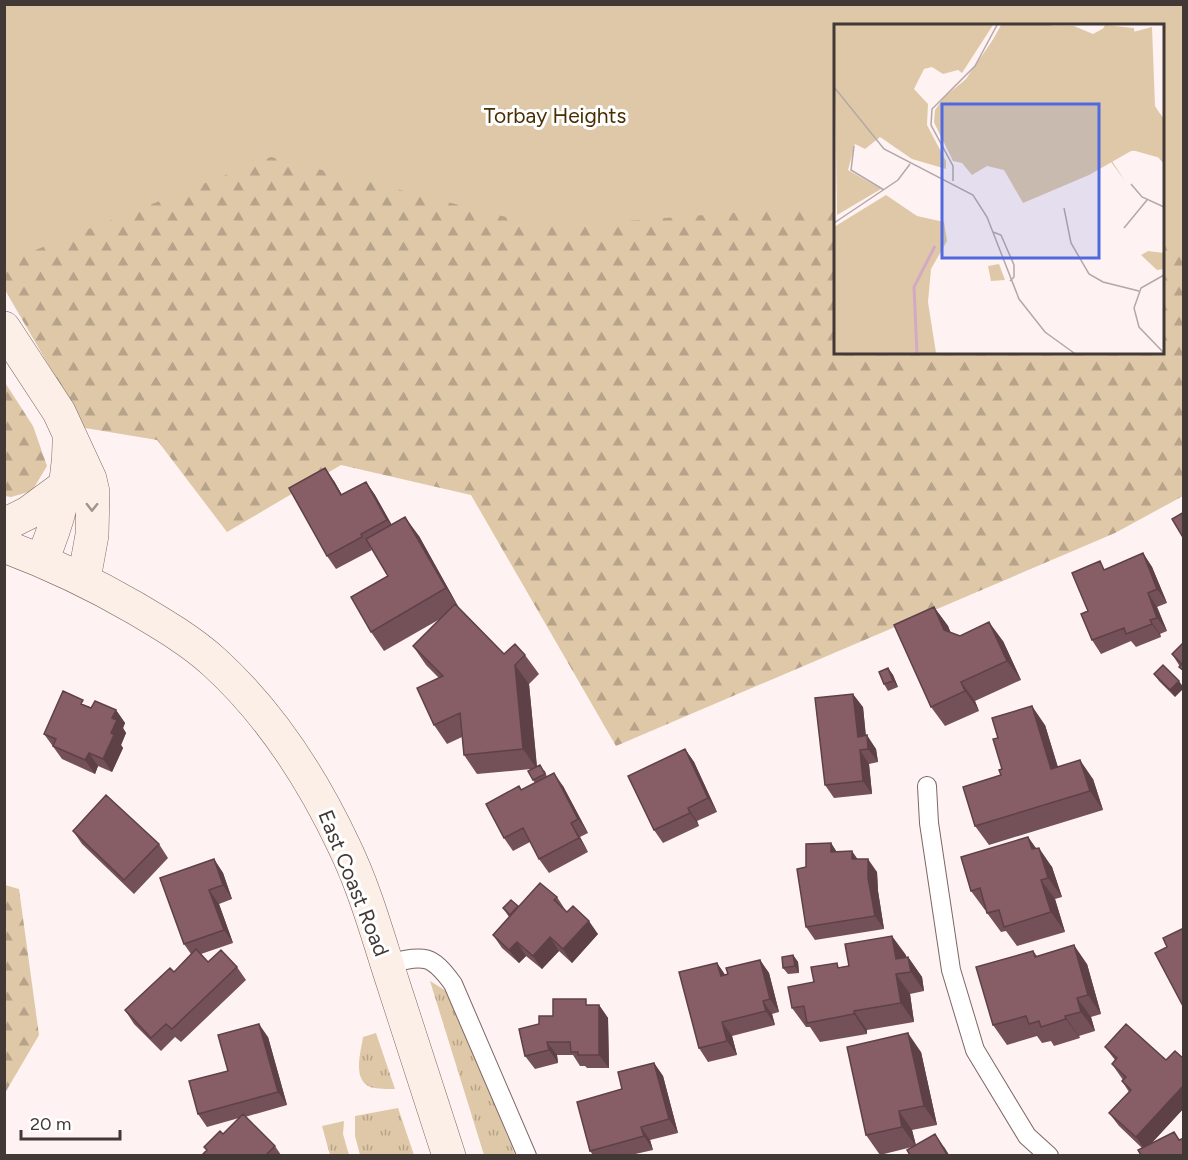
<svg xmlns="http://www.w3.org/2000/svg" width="1188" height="1160" font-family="Figtree,sans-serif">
<defs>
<pattern id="grass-tufts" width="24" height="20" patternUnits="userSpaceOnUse" patternTransform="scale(1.5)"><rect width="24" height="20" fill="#dfc8a7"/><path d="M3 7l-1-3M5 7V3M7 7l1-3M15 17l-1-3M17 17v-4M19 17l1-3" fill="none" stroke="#b6a389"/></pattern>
<pattern id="forest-firs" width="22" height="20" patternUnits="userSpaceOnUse" patternTransform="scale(1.5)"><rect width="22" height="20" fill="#dfc8a7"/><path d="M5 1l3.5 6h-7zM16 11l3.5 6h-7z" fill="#b6a389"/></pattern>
</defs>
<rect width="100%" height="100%" fill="#fef3f2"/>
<path fill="url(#grass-tufts)" d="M430,981L451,994L515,1155H484Z
M376,1033L395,1089C388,1089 377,1089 370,1087C352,1079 361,1052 363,1037Z
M398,1108L414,1155H360L355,1136V1116Z
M344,1121L343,1134L349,1155H330L322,1126Z"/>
<path fill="url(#forest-firs)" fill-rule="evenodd" d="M4,5H1183V496L1115,533L616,746L471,495L341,465L227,532L157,440L85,428L5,290ZM836,26H1162V352H836Z
M4,381L33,426L47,466L32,491L11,497L5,496Z
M5,885L19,889L39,1035L5,1093Z"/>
<path fill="#dfc8a7" d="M5,4L1183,5V251L1177,238L1163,230L1162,26H836L835,205L545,227L271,157L5,262Z"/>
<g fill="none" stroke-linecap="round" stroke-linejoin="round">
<g stroke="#7e6763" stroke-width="20">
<path id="lane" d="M927,786L929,823L951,970L975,1050L1027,1136L1049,1156
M387,964C423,956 430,952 453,984L527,1156"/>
</g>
<g stroke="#7e6763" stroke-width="34">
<path id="secondary" d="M4,328L59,412L90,479L93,492L92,535L84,579
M4,525L28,513L66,485
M4,546C52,564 92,583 135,608C162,624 191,641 214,662C270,713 312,778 344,846C365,889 378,937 393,983C412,1040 430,1098 449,1156
M42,560C59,520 70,480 69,437"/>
</g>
<use href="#lane" stroke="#fff" stroke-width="18"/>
<use href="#secondary" stroke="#fcefe7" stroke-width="33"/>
</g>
<path fill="#745058" d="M334,481L342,495L366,482L375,495L392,525L419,536L459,608L504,654L525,655L539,674L529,684L537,766L545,771L547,777L563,786L588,833L580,837L588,852L549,873L539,859L530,842L513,851L504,838L519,786L522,790L535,783L533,780L531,769L477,774L464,755L462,737L447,744L434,725L439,678L426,665L413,646L440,619L384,651L371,632L388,576L371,547H370L372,550L336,569L327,556Z
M1143,553L1152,567L1167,603L1157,607L1167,631L1160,634L1161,637L1136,647L1131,641L1101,654L1092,640L1088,611L1106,569Z
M934,607L948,626L950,632L960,636L1003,641L1021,680L975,701L979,711L945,726L931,707Z
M1184,642V673L1172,654Z
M1163,665L1175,697L1159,681L1154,674Z
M888,668L893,675L898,687L888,691L884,684Z
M88,706L91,708L116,710L125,723L123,728L126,733L121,745L123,748L112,772L98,766L95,774L62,759L44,734Z
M863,707L866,736L876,749L878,762L869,764L872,794L834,798L825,785Z
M1045,725L1058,767L1093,779L1103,810L989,845L975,826L1001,775L1002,769Z
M685,749L694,762L717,812L697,821L699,826L663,843L654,830Z
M73,831L159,844L168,858L134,894L82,844Z
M1028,837L1036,848L1052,867L1062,897L1055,899L1065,932L1017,946L1006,931L1001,932L987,913L986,910H985L971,891Z
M831,843L836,851L858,859L877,872L878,891L884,929L815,940L806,927Z
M214,859L223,873L232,899L219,904L233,943L201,954L208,962L237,967L246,980L181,1042L175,1037L161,1051L134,1024L125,1010L174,972L191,954L184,944Z
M557,897L566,911L598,934L572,963L559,951L542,969L526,956L519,963L502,948L493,935L509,917L503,908L519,906Z
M1033,951L1037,956L1087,964L1101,1014L1091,1017L1095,1031L1079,1036L1080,1038L1054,1046L1051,1041L1042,1043L1037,1036L1007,1045L993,1025Z
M793,955L798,962L799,973L788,974L783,968Z
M906,955V958L908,957L922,977L924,991L910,994L914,1022L867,1030V1034L820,1042L810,1027H806L792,1008L814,982L841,967Z
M760,960L769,973L779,1012L772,1014L775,1025L732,1036L737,1055L708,1062L699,1048L717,963L725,975Z
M590,1005H599L608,1018L609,1068H587L585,1066H580L573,1055H557L558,1063L535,1069L525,1056L539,1024L553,1016Z
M268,1037L287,1105L245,1117L275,1146L281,1155H202L207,1151L204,1147L223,1134L239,1118L207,1127L198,1114L228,1071Z
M1105,1047L1184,1108L1151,1144L1184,1155L1142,1148L1119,1126L1109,1113L1129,1092L1122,1081L1123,1080L1112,1064L1115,1060Z
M921,1052L937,1125L912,1130L916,1145L944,1147L949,1155H910L912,1147L880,1155L866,1135Z
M654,1063L663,1076L678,1133L650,1140L653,1150L631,1155H593L590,1151L622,1089Z"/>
<path fill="#5e4147" d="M325,468L334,481L350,509L341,495Z
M366,482L375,495L396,533L387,520Z
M405,517L419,536L459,608L446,588Z
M1143,553L1152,567L1167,603L1157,589Z
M1148,593L1157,607L1167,631L1157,618Z
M934,607L948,626L958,649L944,630Z
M1150,620L1160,634L1161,637L1152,624Z
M989,622L1003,641L1021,680L1007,661Z
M515,665L529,684L537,769L523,749Z
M888,668L893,675L898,687L893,681Z
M1179,681L1184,688L1175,697L1170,690Z
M961,682L975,701L979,711L965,691Z
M853,694L863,707L867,750L858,737Z
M1032,706L1045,725L1064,788L1051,769Z
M116,710L125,723L123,728L126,733L121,745L123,748L112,772L103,759L111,733L112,718Z
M867,735L876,749L878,762L868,749Z
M685,749L694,762L717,812L708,798Z
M860,750L869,764L872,794L863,781Z
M89,753L98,766L95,774L85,760Z
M1080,760L1093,779L1103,810L1090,791Z
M554,773L563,786L588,833L578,819Z
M688,808L697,821L699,826L690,813Z
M571,823L580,837L588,852L579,838Z
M1028,837L1041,856L1032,849Z
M831,843L840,857L831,852Z
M1039,848L1052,867L1062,897L1048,878Z
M852,851L861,864L852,859Z
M214,859L223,873L232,899L223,885Z
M868,859L877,872L878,891L884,929L875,916L868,878Z
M1041,880L1055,899L1065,932L1051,912Z
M209,890L219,904L233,943L224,930Z
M589,921L598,934L572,963L563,949Z
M892,936L906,955L909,973L896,959Z
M550,937L559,951L542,969L533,956Z
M517,942L526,956L519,963L509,950Z
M1074,945L1087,964L1101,1014L1088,995Z
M793,955L798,962L799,973L795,966Z
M908,957L922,977L924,991L911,972Z
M760,960L769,973L779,1012L770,999Z
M717,963L726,976H721Z
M896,974L910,994L914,1022L901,1003Z
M1077,998L1091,1017L1095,1031L1081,1012Z
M763,1001L772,1014L775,1025L766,1011Z
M599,1005L608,1018L609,1068L599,1055Z
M854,1011L867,1030V1034L854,1014Z
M1065,1016L1079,1036L1080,1038L1066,1019Z
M722,1022L732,1036L737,1055L727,1041Z
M259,1024L268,1037L287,1105L278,1092Z
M908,1033L921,1052L937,1125L924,1106Z
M547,1042L557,1055L558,1063L549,1050Z
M654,1063L663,1076L678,1133L669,1119Z
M1184,1085V1108L1145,1150L1136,1137Z
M899,1111L912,1130L916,1146L902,1127Z
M641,1127L650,1140L653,1150L644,1136Z
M935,1134L944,1147L949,1155H947Z"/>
<path fill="#875d66" stroke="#5e4147" stroke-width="1.5" d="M325,468L341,495L366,482L387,520L361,534L362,537L327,556L289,488Z
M1184,512V539L1172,519Z
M405,517L446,588L371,632L351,597L388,576L366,539Z
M1143,553L1157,589L1148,593L1157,618L1150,620L1152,624L1126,634L1124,628L1092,640L1081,614L1088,611L1072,573L1100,561L1104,570Z
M455,604L504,654L515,644L525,655L515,665L523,749L464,755L460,713L434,725L417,688L443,676L413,646Z
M934,607L944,630L960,636L989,622L1007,661L961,682L965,691L931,707L894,625Z
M1184,642V671L1179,667L1182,664L1172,654Z
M1163,665L1179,681L1170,690L1154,674Z
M888,668L893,681L884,684L879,672Z
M63,691L83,700L81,704L91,708L95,701L116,710L112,718L117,720L111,733L114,735L103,759L89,753L85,760L53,746L56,739L44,734Z
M853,694L858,737L867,735L868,749L860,750L863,781L825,785L815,698Z
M1032,706L1051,769L1080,760L1090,791L975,826L963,787L1001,775L999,770L1002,769L993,739L998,738L992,718Z
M685,749L708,798L688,808L690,813L654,830L628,776Z
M540,765L545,774L533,780L528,771Z
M554,773L578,819L571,823L579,838L539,859L523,828L504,838L486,804L519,786L521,790Z
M106,795L159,844L124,880L73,831Z
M1028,837L1032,849L1039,848L1048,878L1041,880L1051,912L1004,927L999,910L987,913L980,888L971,891L961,857Z
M831,843V852L852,851V859H868V878L875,916L806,927L797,869L806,867V844Z
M214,859L223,885L209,890L224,930L184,944L160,878Z
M540,883L557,897L554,900L567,912L573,906L589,921L563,949L550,937L533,956L517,942L509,950L493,935Z
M511,900L518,906L510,915L503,908Z
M1184,928V1008L1155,953L1167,947L1163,938Z
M892,936L896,959L908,957L911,972L896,974L901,1003L854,1011V1014L807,1023L804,1006L792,1008L788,987L814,982L811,967L837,963L838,968L849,966L845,944Z
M1074,945L1088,995L1077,998L1081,1012L1065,1016L1066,1019L1041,1027L1039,1021L1029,1024L1026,1016L993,1025L976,967L1033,951L1035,957Z
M196,949L208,962L221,950L237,967L172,1029L166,1024L151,1038L125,1010L170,968L174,972Z
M793,955L795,966L783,968L782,957Z
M760,960L770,999L763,1001L766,1011L722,1022L727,1041L699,1048L679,972L717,963L721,976L728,974L726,968Z
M553,999H586V1005H599V1055H578V1052H571L570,1042H547L549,1050L525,1056L519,1029L539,1024V1016H553Z
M259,1024L278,1092L198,1114L189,1081L228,1071L218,1035Z
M1126,1024L1166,1060L1175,1051L1184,1059V1085L1136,1137L1109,1113L1131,1090L1122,1081L1126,1077L1112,1064L1117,1058L1105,1047Z
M908,1033L924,1106L899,1111L902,1127L866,1135L847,1047Z
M654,1063L669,1119L641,1127L644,1136L590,1151L577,1102L622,1089L618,1072Z
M243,1114L275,1146L266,1155H202L207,1150L204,1147L220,1131L223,1134Z
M1174,1132L1179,1140L1184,1138V1155H1141L1138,1150Z
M935,1134L947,1155H910L907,1150Z"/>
<defs><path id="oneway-chevron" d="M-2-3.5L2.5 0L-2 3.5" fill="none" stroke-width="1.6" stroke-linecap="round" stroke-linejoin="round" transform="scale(1.5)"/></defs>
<use stroke="#9f948e" href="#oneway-chevron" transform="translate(92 507) rotate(91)"/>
<g text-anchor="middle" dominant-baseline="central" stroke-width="6" stroke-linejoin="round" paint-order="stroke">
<g font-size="21" fill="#482e00" stroke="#fff">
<text x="555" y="115">Torbay Heights</text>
</g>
<g font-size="21" fill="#423836" stroke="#fff">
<text transform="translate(354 883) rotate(68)">East Coast Road</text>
</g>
</g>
<g transform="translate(834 24)">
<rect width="330" height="330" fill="#fef3f2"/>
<path d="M314,227L330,229V245L323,246L307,231ZM165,240L171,256L157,257L154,242Z" fill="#dfc8a7"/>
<path d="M0,1H159L128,49L124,46L109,50L98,43L90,45L80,65L94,80L93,101L112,137V145L78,135L46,113L31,125L21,120L14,146L47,165L3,191ZM169,1L240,2L259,10L270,4H299V8L318,3L321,82L330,97V140L317,125L297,127L255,151L189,179L170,146L153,142L138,151L128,139L119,137L101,100ZM52,171L83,192L110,198L113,217L97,245L94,278L102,329H0V203Z" fill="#dfc8a7"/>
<path d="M167,1H217L220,9L259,24L271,1L300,4L301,17L314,41L316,76L330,95V135L298,126L278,137L291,157L277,138L263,112L252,105L180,110L143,101L108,115L100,98L101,86L110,73L142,47Z" fill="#dfc8a7"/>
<path fill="none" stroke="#d2aac2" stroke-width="3" d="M83,329L80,263L101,222"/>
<path fill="none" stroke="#b3a8a7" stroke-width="1.5" d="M0,63L50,125L139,171L153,193L185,275L211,308L240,329M20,122L17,146L50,166M119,157V142L97,101L98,85L141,42L163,1M297,160L308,173L330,183M230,184L237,219L255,250L269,258L305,267M0,199L64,156L76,140M290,204L313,176M159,208L167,211L180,241V253L176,257M330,251L307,264L300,284L305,303L330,329"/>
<path fill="#5169de" fill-opacity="0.15" stroke="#5169de" stroke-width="3" d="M108,80H265V234H108Z"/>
<rect width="330" height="330" fill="none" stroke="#423836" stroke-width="3"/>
</g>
<rect width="1188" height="1160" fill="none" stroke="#423836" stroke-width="12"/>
<path d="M21 1130v9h99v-9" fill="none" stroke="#423836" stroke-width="3"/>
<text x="30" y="1130" font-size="18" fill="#423836" stroke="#ffffff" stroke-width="4.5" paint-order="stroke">20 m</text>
</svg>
